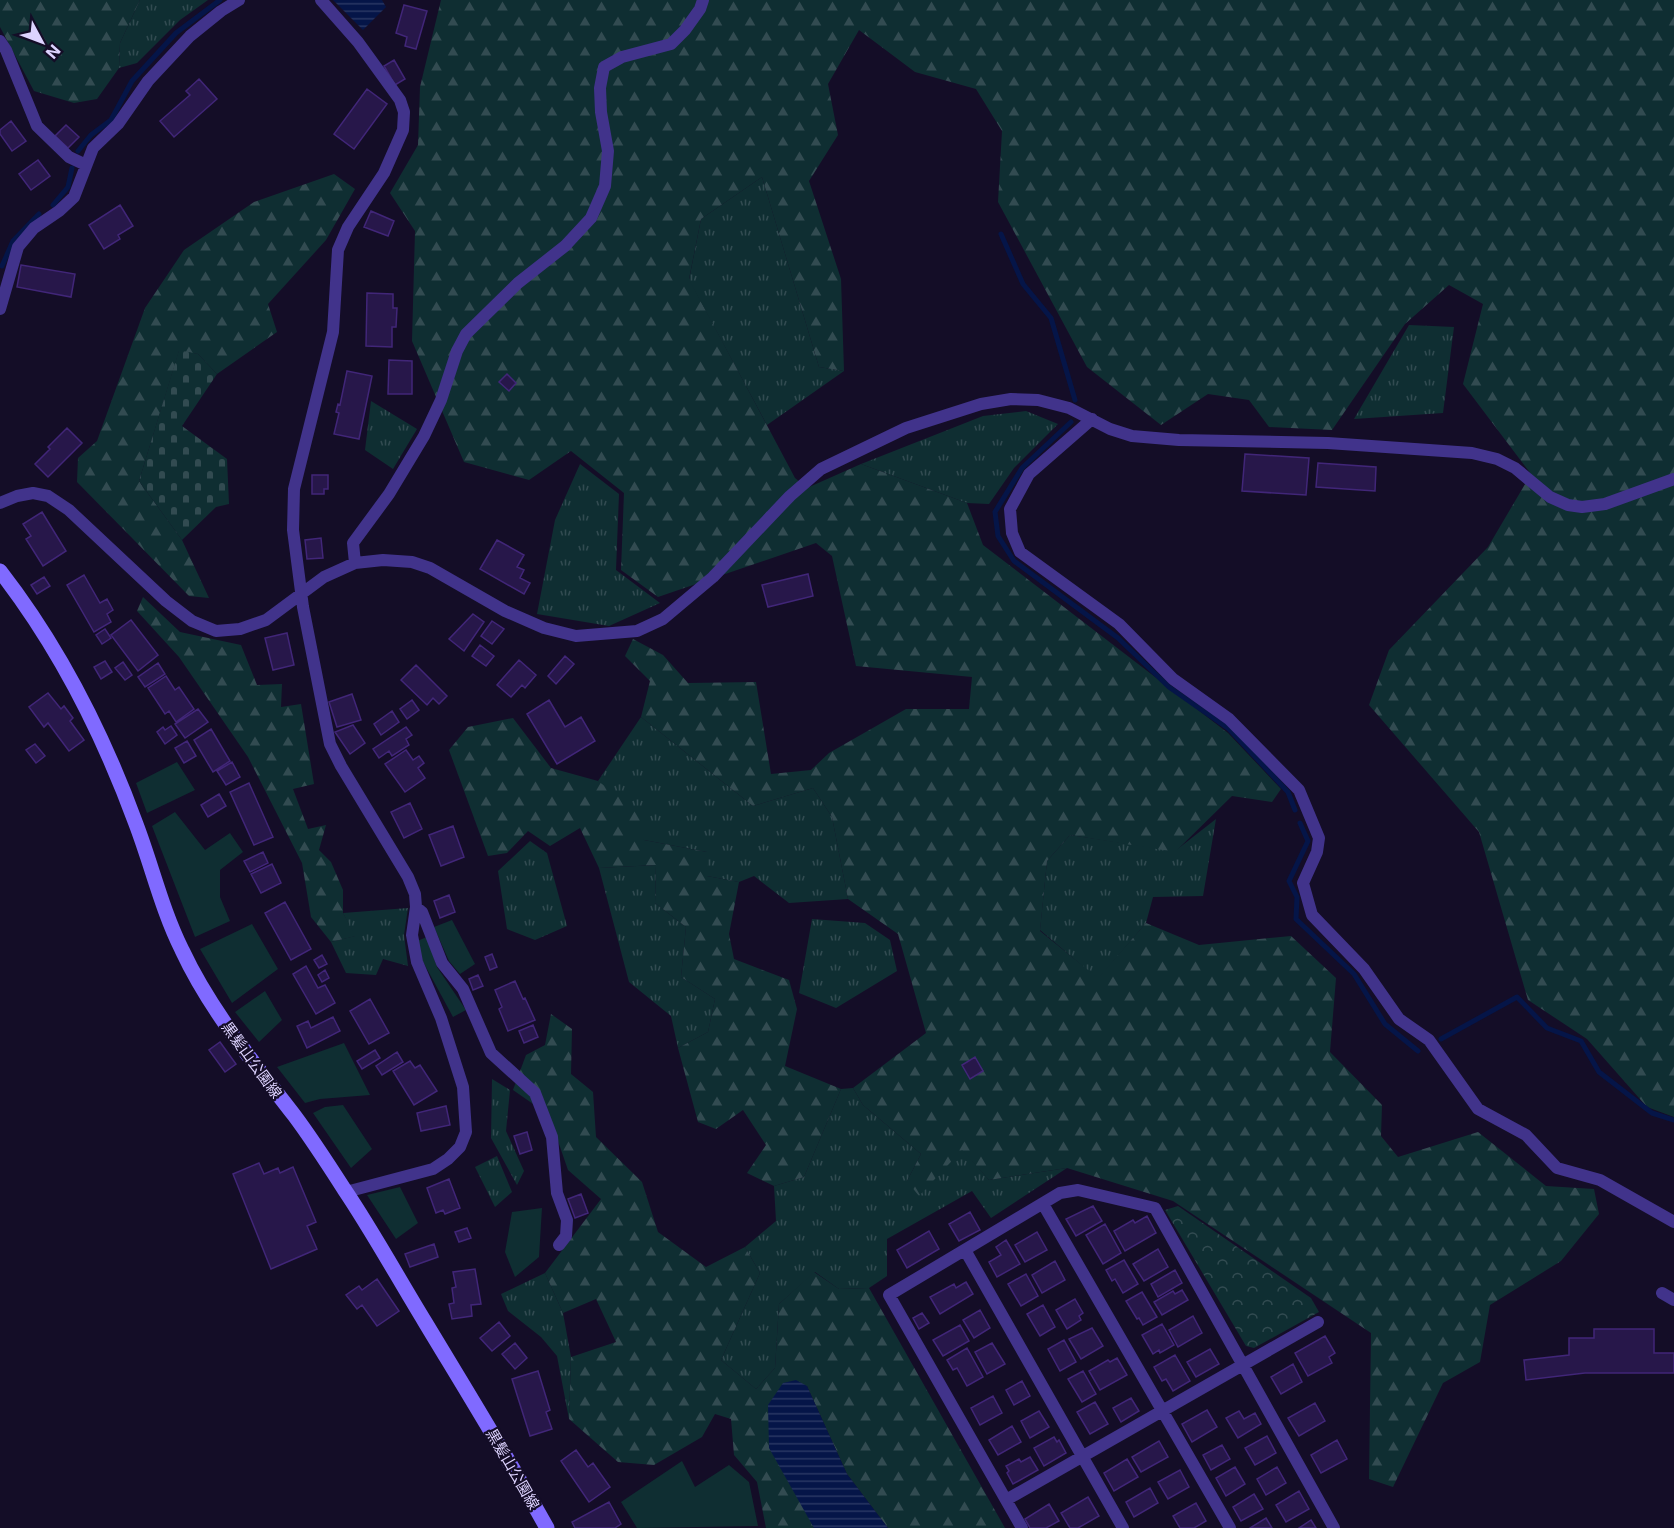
<svg xmlns="http://www.w3.org/2000/svg" width="1674" height="1528" font-family="Inter,'Noto Sans JP',sans-serif">
<defs>
<pattern id="grass-tufts" width="24" height="20" patternUnits="userSpaceOnUse" patternTransform="scale(1.5)"><rect width="24" height="20" fill="#0f2e32"/><path d="M3 7l-1-3M5 7V3M7 7l1-3M15 17l-1-3M17 17v-4M19 17l1-3" fill="none" stroke="#324b51"/></pattern>
<pattern id="forest-firs" width="22" height="20" patternUnits="userSpaceOnUse" patternTransform="scale(1.5)"><rect width="22" height="20" fill="#0f2e32"/><path d="M5 1l3.5 6h-7zM16 11l3.5 6h-7z" fill="#324b51"/></pattern>
<pattern id="cemetery-stones" width="16" height="16" patternUnits="userSpaceOnUse" patternTransform="scale(1.5)"><rect width="16" height="16" fill="#0f2e32"/><path d="M2 7V4a2 2 0 0 1 4 0v3zM10 15v-3a2 2 0 0 1 4 0v3z" fill="#324b51"/></pattern>
<pattern id="park-crowns" width="20" height="18" patternUnits="userSpaceOnUse" patternTransform="scale(1.5)"><rect width="20" height="18" fill="#0f2e32"/><path d="M2 6a3 3 0 1 1 6 0M12 15a3 3 0 1 1 6 0" fill="none" stroke="#324b51"/></pattern>
<pattern id="water-rules" width="6" height="5" patternUnits="userSpaceOnUse" patternTransform="scale(1.5)"><rect width="6" height="5" fill="#051548"/><path d="M0 2.5h6" fill="none" stroke="#293663"/></pattern>
</defs>
<rect width="100%" height="100%" fill="#140d27"/>
<path fill="url(#grass-tufts)" d="M140,0H208L180,20L137,63L119,68L120,43Z
M762,177L819,367L844,371L767,425L689,280L701,219Z
M1409,325L1454,327L1443,413L1354,419Z
M371,401L417,429L393,469L365,450Z
M1026,411L1058,424L1014,468L989,504L967,503L861,464L983,416Z
M580,464L619,494L616,570L660,603L609,626L537,614L555,520Z
M641,717L753,806L813,788L832,817L848,899L789,903L754,876L739,882L707,876V852L644,840L598,781Z
M1216,819L1203,896L1153,897L1146,923L1098,979L1040,930L1047,861L1070,835L1175,851Z
M530,841L547,853L567,926L535,940L507,929L498,871Z
M656,865L655,903L686,927L681,977L715,999L708,1032L678,1048L671,1016L629,982L599,868Z
M408,908L404,935L408,966L383,959L376,975L346,973L331,942L355,936L343,913Z
M812,919L865,923L890,940L897,971L836,1008L799,993Z
M492,1079L510,1090L506,1131L524,1171L517,1185L491,1138Z
M853,1088L863,1105L921,1154L907,1181L962,1149L989,1180L1067,1168L991,1218L972,1191L887,1239V1276L869,1288L839,1289L815,1272L779,1304L775,1368L756,1389L721,1360L760,1273L745,1247L776,1221L774,1186L804,1177L841,1089Z
M497,1156L512,1192L495,1207L475,1167Z
M545,1273L563,1313L571,1357L569,1419L557,1356L541,1337L508,1311L501,1294Z"/>
<path fill="url(#forest-firs)" d="M0,0H140L120,43L119,68L97,99L74,103L34,91L0,27Z
M441,0H1674V1117L1647,1107L1587,1039L1528,1000L1479,832L1369,705L1389,650L1488,547L1531,474L1463,384L1483,304L1449,285L1405,324L1332,430L1269,427L1249,400L1208,394L1161,425L1087,367L998,202L1002,131L976,89L915,72L859,30L828,84L838,135L809,181L841,279L844,371L819,367L762,177L701,219L689,279L795,478L807,488L861,464L967,503L983,545L1228,733L1281,789L1272,802L1232,796L1175,852L1070,835L1047,861L1040,931L1098,978L1146,923L1199,945L1291,936L1336,978L1330,1052L1382,1105L1381,1136L1398,1157L1478,1132L1546,1186L1594,1189L1599,1214L1561,1261L1490,1305L1480,1362L1443,1383L1393,1487L1369,1479L1371,1333L1173,1201L1067,1168L989,1180L962,1150L919,1196L907,1181L921,1154L863,1105L853,1088L926,1033L898,934L848,899L832,817L813,788L753,806L641,717L650,681L625,656L633,639L663,655L688,683L756,682L771,774L811,770L829,753L906,709H969L972,677L856,666L832,556L816,543L658,597L621,570L624,493L571,451L529,480L464,462L412,341L415,231L390,193L418,145L420,87Z
M334,174L355,189L326,240L268,304L277,332L217,374L198,354L179,351L139,481L182,540L209,598L189,596L77,482L78,458L97,441L145,308L184,250L254,202Z
M143,597L180,632L241,645L257,685L282,684L281,707L301,704L314,784L293,789L308,829L326,825L319,850L331,862L343,890V913L356,936L331,942L311,917L302,863L248,757L179,657L137,611Z
M513,718L551,768L598,781L642,814L644,840L707,852V876L739,882L729,934L734,959L789,980L797,1009L785,1066L841,1089L804,1177L774,1186L747,1173L766,1145L743,1110L716,1129L698,1122L678,1048L708,1032L715,999L681,977L686,927L655,903L656,865L599,868L580,828L550,846L528,831L507,853L488,856L449,750L468,727Z
M551,1014L572,1029L571,1074L593,1092L596,1137L642,1182L658,1232L706,1267L745,1247L760,1273L721,1360L756,1389L775,1368L779,1304L814,1272L839,1289L869,1288L1005,1528H888L847,1474L807,1386L808,1515L814,1528H766L757,1482L734,1455L731,1419L715,1414L702,1437L654,1465L618,1462L569,1419L571,1357L616,1342L596,1299L563,1313L545,1273L601,1199L568,1170L549,1115L513,1090L526,1055L545,1045Z"/>
<path fill="url(#cemetery-stones)" d="M179,350L198,354L217,374L182,426L227,459L229,504L216,507L182,540L139,481Z"/>
<path fill="url(#park-crowns)" d="M1178,1206L1311,1298L1319,1312L1254,1348L1246,1346L1165,1210Z"/>
<path fill="#0f2e32" d="M177,762L195,790L147,813L136,783Z
M175,812L205,850L230,833L243,852L220,870V897L230,921L195,937L152,826Z
M452,920L475,964L460,974L449,961L434,927Z
M252,924L278,969L232,1003L200,949Z
M427,937L437,967L466,1010L453,1017L421,958L417,941Z
M265,991L282,1020L259,1042L235,1012Z
M344,1043L370,1095L320,1099L305,1103L277,1067Z
M343,1105L372,1149L351,1168L313,1113L325,1107Z
M400,1187L418,1223L396,1239L367,1195Z
M542,1208L539,1257L515,1277L505,1252L512,1212Z
M682,1461L695,1487L729,1465L749,1482L758,1526L637,1528L621,1502Z"/>
<path fill="url(#water-rules)" d="M333,0H382L386,7L363,30Z
M796,1380L807,1386L847,1474L888,1528H814L769,1448L768,1405L783,1383Z"/>
<g fill="none" stroke-linecap="round" stroke-linejoin="round">
<path stroke="#051548" stroke-width="5" d="M78,151L91,135L111,120L132,81L176,33L220,0
M53,205L68,187L72,168
M1001,234L1023,284L1051,318L1075,400
M2,266L13,241L39,214
M1071,422L1022,468L995,512L998,536L1014,561L1118,638L1169,687L1229,729L1288,792L1295,810
M1300,823L1308,841L1289,881L1297,897L1296,919L1354,974L1385,1024L1418,1051
M1441,1039L1517,997L1547,1028L1581,1041L1599,1072L1652,1113L1674,1120"/>
</g>
<path fill="#27174a" stroke="#412678" stroke-width="1.5" d="M404,5L427,11L416,49L405,46L407,37L396,33Z
M394,60L405,79L395,85L384,66Z
M199,79L217,99L174,137L160,121L190,95L186,91Z
M367,89L387,104L354,149L334,134Z
M11,121L26,141L12,151L0,134V130Z
M66,125L79,137L68,148L55,136Z
M38,160L50,176L31,190L19,174Z
M120,205L133,226L118,235L120,239L104,249L89,225Z
M371,211L394,221L388,236L364,227Z
M21,265L75,274L71,297L17,287Z
M367,293L393,294V308H397L396,327H392V347L366,346Z
M389,360L412,361V394H388Z
M347,371L372,376L359,439L334,434L339,413L336,412L338,404L340,405Z
M507,374L516,383L509,391L499,382Z
M67,428L82,443L48,477L35,464L50,449L48,447Z
M1245,454L1309,458L1306,495L1242,491Z
M1318,463L1376,467L1375,491L1316,487Z
M312,475H328V489H324V494H312Z
M42,512L66,551L43,566L26,539L31,536L23,524Z
M321,538L323,558L307,559L305,540Z
M497,540L524,555L517,567L524,570L520,578L530,583L524,594L480,569Z
M808,574L813,596L768,607L762,585Z
M84,575L100,603L107,599L113,610L107,614L111,622L94,632L67,585Z
M44,577L50,586L37,594L31,585Z
M473,614L484,622L464,651L449,639Z
M131,620L158,655L138,671L111,635Z
M492,621L504,629L492,644L481,636Z
M105,629L111,638L102,644L96,635Z
M287,633L294,665L273,670L265,638Z
M480,645L494,656L486,666L472,656Z
M565,656L574,664L556,684L548,676Z
M519,660L536,675L525,688L522,685L511,697L497,685Z
M105,661L112,672L101,679L94,667Z
M123,662L132,675L125,680L115,668Z
M158,663L165,674L145,687L138,677Z
M416,665L447,696L439,704L433,698L427,705L401,680Z
M166,676L175,690L179,687L194,709L176,722L169,711L165,714L148,688Z
M48,693L61,709L64,706L73,718L70,721L84,740L69,751L48,723L44,727L29,707Z
M352,694L361,720L337,727L329,702Z
M412,700L419,710L407,719L400,709Z
M549,700L565,727L581,717L595,741L557,764L527,714Z
M198,709L208,722L185,738L175,724Z
M392,711L399,722L381,735L374,724Z
M353,725L365,743L350,754L335,732Z
M171,726L177,735L165,744L157,732L163,727L165,730Z
M406,727L412,735L406,739L409,745L392,756L389,751L379,758L373,749Z
M211,729L230,761L213,772L194,740Z
M187,741L196,756L184,763L175,748Z
M35,744L45,756L36,763L26,750Z
M406,750L413,760L419,756L424,763L418,768L425,778L405,792L385,764Z
M232,762L240,777L226,785L217,771Z
M249,783L273,837L254,845L230,792Z
M219,794L226,806L208,817L201,805Z
M410,803L422,829L404,838L391,812Z
M453,826L464,857L441,866L429,835Z
M263,852L268,863L250,872L244,861Z
M272,864L281,883L261,893L251,874Z
M449,895L455,912L440,918L434,901Z
M285,902L311,949L291,960L265,913Z
M492,954L497,967L490,970L485,957Z
M322,955L327,964L319,968L314,960Z
M306,966L318,988L325,985L335,1003L316,1014L293,974Z
M325,970L329,978L322,982L318,975Z
M478,975L483,986L473,990L469,979Z
M515,981L523,999L525,998L535,1020L508,1031L499,1009L502,1007L495,990Z
M370,999L389,1033L369,1044L350,1011Z
M333,1017L340,1031L307,1048L297,1026L308,1021L311,1028Z
M533,1025L538,1037L524,1043L519,1031Z
M220,1042L236,1064L225,1072L209,1050Z
M375,1050L380,1058L362,1069L357,1061Z
M397,1052L403,1062L382,1075L376,1066Z
M975,1057L983,1071L970,1079L962,1065Z
M410,1061L415,1068L420,1065L437,1091L414,1105L393,1071Z
M446,1106L450,1125L421,1131L417,1113Z
M527,1132L532,1150L520,1154L514,1136Z
M259,1163L264,1174L278,1168L280,1173L293,1167L316,1222L307,1226L317,1249L271,1269L233,1174Z
M449,1179L460,1208L445,1214L443,1210L436,1213L427,1188Z
M581,1194L588,1213L575,1218L568,1199Z
M1093,1206L1102,1221L1076,1236L1066,1219Z
M970,1212L980,1230L959,1241L949,1224Z
M1147,1216L1156,1233L1125,1251L1114,1231L1133,1220L1135,1223Z
M1105,1224L1121,1253L1103,1264L1086,1235Z
M467,1228L471,1238L459,1242L455,1232Z
M929,1231L939,1249L907,1268L897,1250Z
M1037,1232L1047,1250L1025,1262L1015,1245Z
M1006,1240L1020,1264L997,1277L989,1262L1001,1255L996,1247Z
M434,1244L438,1257L410,1267L405,1254Z
M1158,1249L1168,1267L1144,1281L1133,1264Z
M1124,1260L1138,1284L1123,1293L1115,1279L1112,1281L1106,1270Z
M1055,1261L1065,1280L1042,1293L1032,1275Z
M475,1269L481,1304L471,1305L472,1316L452,1319L449,1304L454,1303L452,1288L456,1287L453,1272Z
M1175,1270L1182,1283L1158,1297L1151,1284Z
M1026,1274L1038,1296L1021,1306L1008,1284Z
M377,1279L399,1311L377,1326L362,1305L357,1309L346,1295L359,1286L362,1290Z
M966,1282L973,1294L940,1314L930,1297L954,1284L956,1288Z
M1182,1290L1188,1300L1162,1315L1154,1302L1173,1291L1175,1294Z
M1142,1292L1157,1317L1143,1325L1139,1318L1137,1319L1126,1301Z
M1075,1299L1083,1313L1079,1316L1081,1320L1067,1329L1056,1310Z
M1043,1305L1055,1327L1040,1336L1027,1314Z
M980,1310L990,1328L974,1338L963,1320Z
M922,1313L929,1323L919,1329L913,1318Z
M1193,1316L1202,1333L1178,1347L1169,1330Z
M499,1322L510,1336L492,1351L480,1338Z
M1162,1324L1174,1345L1160,1353L1159,1350L1153,1354L1142,1335Z
M960,1325L969,1341L943,1356L933,1340Z
M1092,1328L1103,1346L1081,1359L1069,1339Z
M1594,1329H1654V1353H1674V1373H1585L1526,1380L1524,1360L1569,1355V1338H1594Z
M1325,1336L1335,1353L1329,1357L1332,1363L1308,1376L1295,1353Z
M1064,1340L1076,1362L1060,1371L1048,1349Z
M515,1343L527,1358L515,1369L502,1354Z
M992,1343L1005,1364L987,1374L975,1352Z
M967,1348L983,1377L967,1386L957,1368L953,1370L947,1360Z
M1210,1349L1219,1364L1196,1377L1187,1362Z
M1175,1355L1190,1381L1173,1391L1166,1379L1162,1381L1154,1367Z
M1117,1358L1127,1375L1100,1390L1089,1371L1108,1360L1110,1362Z
M1293,1364L1302,1382L1281,1394L1271,1377Z
M538,1371L550,1410L546,1412L552,1429L530,1436L512,1379Z
M1083,1371L1096,1394L1082,1402L1068,1379Z
M1022,1381L1030,1396L1014,1405L1006,1390Z
M993,1396L1002,1413L980,1425L971,1408Z
M1131,1398L1139,1411L1121,1422L1113,1408Z
M1095,1402L1108,1424L1090,1434L1077,1412Z
M1315,1403L1325,1421L1299,1436L1288,1418Z
M1207,1410L1217,1427L1192,1442L1182,1424Z
M1039,1411L1049,1427L1030,1438L1021,1421Z
M1239,1411L1244,1419L1255,1413L1261,1424L1238,1438L1226,1418Z
M1012,1426L1021,1442L998,1455L989,1440Z
M1267,1436L1276,1453L1255,1465L1245,1448Z
M1054,1437L1057,1442L1059,1440L1066,1453L1044,1466L1034,1448Z
M1337,1440L1347,1459L1321,1473L1311,1455Z
M1159,1441L1168,1457L1141,1472L1132,1457Z
M1222,1445L1230,1459L1211,1470L1203,1455Z
M576,1450L588,1467L593,1463L610,1487L589,1502L561,1461Z
M1030,1457L1038,1470L1013,1484L1007,1473L1009,1471L1006,1466L1019,1459L1021,1462Z
M1127,1459L1138,1477L1114,1491L1104,1473Z
M1235,1467L1245,1484L1226,1496L1216,1478Z
M1277,1467L1286,1483L1266,1495L1257,1479Z
M1180,1470L1189,1487L1168,1499L1158,1482Z
M1150,1488L1158,1503L1134,1517L1126,1502Z
M1299,1491L1309,1509L1286,1522L1276,1505Z
M1254,1494L1263,1509L1241,1521L1233,1507Z
M1088,1497L1099,1516L1078,1528H1070L1061,1513Z
M609,1502L621,1524L615,1528H575L572,1522Z
M1196,1503L1206,1521L1194,1528H1180L1173,1516Z
M1049,1504L1059,1521L1046,1528H1030L1025,1519Z
M1266,1518L1272,1528H1250Z
M1311,1520L1316,1528H1299Z"/>
<g fill="none" stroke-linecap="round" stroke-linejoin="round">
<path stroke="#41338b" stroke-width="12" d="M321,0L358,42L400,100L404,112L403,130L384,173L348,227L338,250L333,332L294,489L293,530L303,607L330,744L341,766L408,877L415,894L416,907L412,935L417,962L441,1018L463,1087L466,1132L460,1147L448,1159L433,1169L346,1192
M0,41L6,50L37,126L69,157L86,165
M0,309L18,247L34,228L59,211L74,197L93,148L118,124L148,81L190,36L221,11L239,0
M1092,419L1029,474L1010,509L1012,533L1020,552L1119,624L1173,679L1229,719L1299,790L1319,838L1317,852L1303,883L1312,915L1364,969L1399,1019L1429,1040L1478,1109L1526,1135L1557,1168L1600,1180L1674,1222
M0,503L17,496L33,493L48,496L69,510L166,601L192,621L216,631L240,629L266,620L324,577L355,563L383,560L412,562L430,568L505,611L544,628L576,636L637,631L663,619L713,577L790,496L821,469L906,428L981,404L1011,399L1038,400L1069,408L1110,429L1132,436L1179,440L1328,443L1472,453L1497,459L1515,468L1550,497L1568,505L1582,507L1605,504L1674,479
M355,563L353,543L389,494L424,436L441,400L457,351L466,334L518,283L565,246L591,218L605,186L608,151L601,112L600,88L604,67L622,57L671,44L685,30L700,9L703,0
M416,907L422,912L442,963L463,989L491,1053L535,1093L552,1137L557,1193L567,1220L566,1236L559,1245
M1043,1204L1230,1528
M965,1250L1123,1528
M1662,1293L1674,1300
M1006,1500L1318,1322
M1022,1528L889,1295L1060,1193L1078,1190L1155,1208L1334,1528"/>
<path stroke="#806aff" stroke-width="15" d="M0,571C59,647 103,734 136,824C152,866 162,910 182,950C210,1010 254,1063 294,1115C312,1139 328,1164 344,1189C373,1232 398,1278 425,1322C466,1390 508,1458 547,1528"/>
</g>
<g text-anchor="middle" dominant-baseline="central" stroke-width="4.5" stroke-linejoin="round" paint-order="stroke">
<g font-size="15" fill="#ddd3ff" stroke="#140d27">
<text transform="translate(252 1060) rotate(54)">黒髪山公園線</text>
<text transform="translate(513 1469) rotate(60)">黒髪山公園線</text>
</g>
</g>
<g transform="translate(42 42) rotate(131)" stroke="#140d27" stroke-width="4.5" paint-order="stroke">
<path d="M0-4.5L10 22L0 15L-10 22Z" fill="#ddd3ff"/>
<text y="-9" font-size="16" font-weight="bold" text-anchor="middle" fill="#ddd3ff">N</text>
</g>
</svg>
